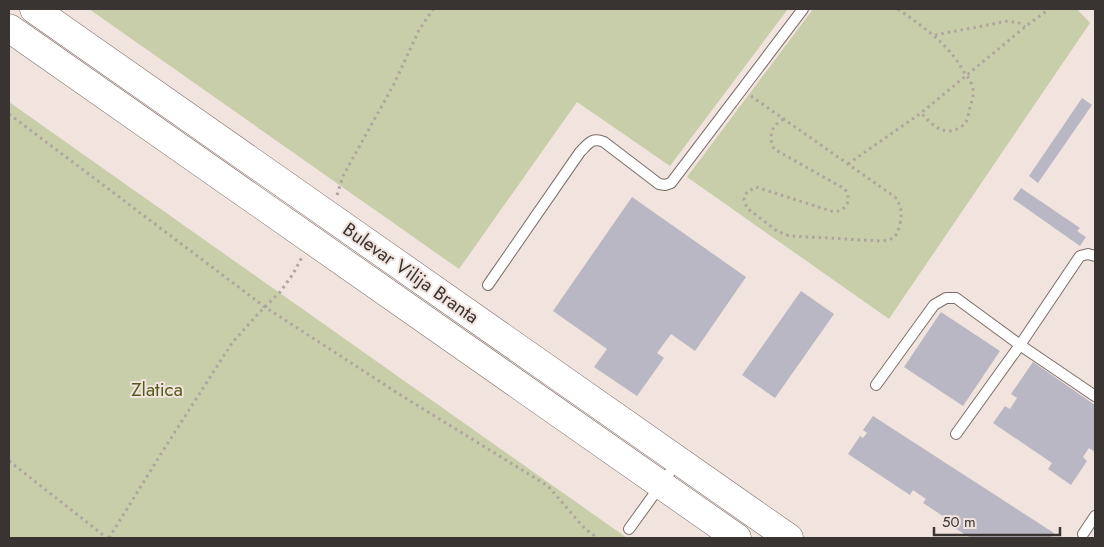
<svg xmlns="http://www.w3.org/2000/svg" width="1104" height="547" font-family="Jost,sans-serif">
<rect width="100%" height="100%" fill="#f1e3dd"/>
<path fill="#c9ceaa" d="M89,9H788L670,166L577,102L459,269Z
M813,9H1077L1090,23L889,319L687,177Z
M9,102L627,538H9Z"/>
<path fill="#b9b7c3" d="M1082,98L1092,105L1038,183L1029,176Z
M1021,188L1080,228L1077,231L1086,237L1080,246L1013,199Z
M632,197L746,277L695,351L671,334L657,353L664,358L637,396L594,367L607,349L553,311Z
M801,291L834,314L775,398L742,375Z
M941,312L1000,351L963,406L904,367Z
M1033,362L1095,405V452L1089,448L1083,457L1087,461L1071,485L1048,469L1052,463L993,423L1005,406L1010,409L1017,398L1011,394Z
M873,416L1054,533L1050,538H971L953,527L955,524L923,503L926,499L913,490L910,495L848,454L860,436L863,438L867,433L863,430Z"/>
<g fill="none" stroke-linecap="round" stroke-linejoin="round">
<g stroke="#7b6e6a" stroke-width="12">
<path id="service" d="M488,285L580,152C589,143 592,137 604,142L659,184L665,185L671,183L803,9
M876,385L934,305L946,298H956L1020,345L1095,396
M956,434L1020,345L1080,256L1088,254L1095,256
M629,529L678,461
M1083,534L1095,516"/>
</g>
<g stroke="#7b6e6a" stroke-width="29">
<path id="primary" d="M34,9L789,538
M9,28L737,538"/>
</g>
<path stroke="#afa49f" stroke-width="3" stroke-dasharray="2.5 4" stroke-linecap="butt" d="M898,9C923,27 948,43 964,72C967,76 970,80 972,85C975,93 972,100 970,107C969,112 968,118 966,122C964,125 960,128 957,129C941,136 931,123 921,113
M935,35L1008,21L1019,23L1025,27
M751,96L895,197C902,207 902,213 900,224C897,236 894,240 881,241L792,236L786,235L777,231L747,208L744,200L745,196L747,192L756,187L834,212C847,210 852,200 845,189L774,149C768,137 771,125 784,119
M9,114L265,307L399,394L548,486L585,529L598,538
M848,164L921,113L1025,27L1049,9
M337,195L343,176L394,84L419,30L433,9
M9,461L107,538
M109,538L164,449L232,343L257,315L280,292L293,274L302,257"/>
<use href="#service" stroke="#fff" stroke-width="10"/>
<use href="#primary" stroke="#fff" stroke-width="28"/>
</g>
<g text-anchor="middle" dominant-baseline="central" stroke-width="4" stroke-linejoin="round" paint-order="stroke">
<g font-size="19" fill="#393431" stroke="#f1e3dd">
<text transform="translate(411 273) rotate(35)">Bulevar Vilija Branta</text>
</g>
<g font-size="19" fill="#565d1b" stroke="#f1e3dd">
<text x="157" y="389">Zlatica</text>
</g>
</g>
<rect width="1104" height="547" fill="none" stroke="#393431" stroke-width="20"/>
<path d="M934 527v8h126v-8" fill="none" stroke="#393431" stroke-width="2.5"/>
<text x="942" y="527" font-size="15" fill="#393431" stroke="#f1e3dd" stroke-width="4" paint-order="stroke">50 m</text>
</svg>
